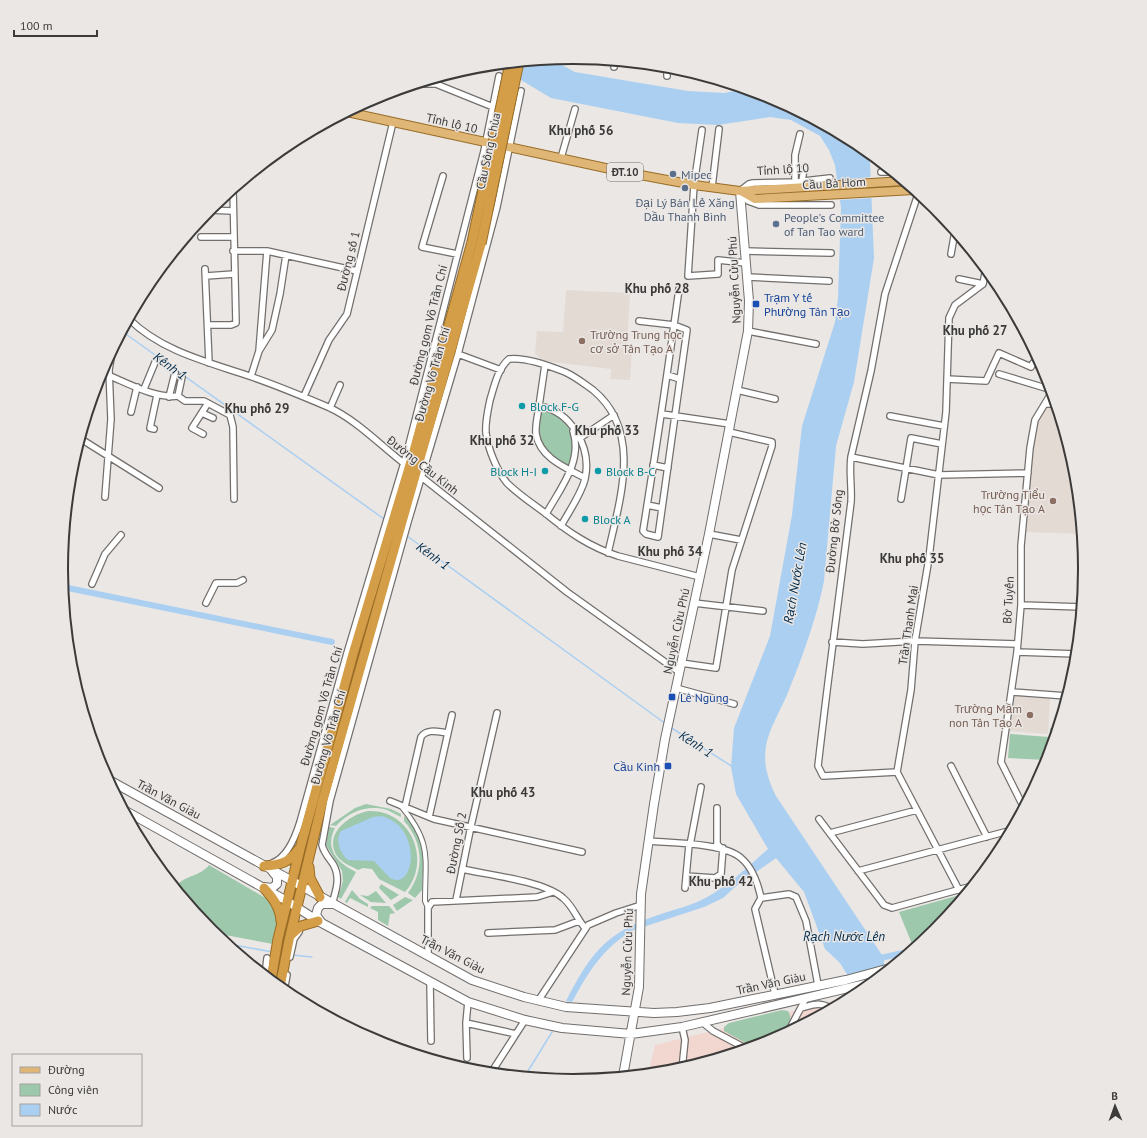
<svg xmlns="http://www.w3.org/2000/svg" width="1147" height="1138" font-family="'PT Sans',sans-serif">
<rect width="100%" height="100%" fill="#eae7e5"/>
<path fill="#f1d7d0" d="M858,995L769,1042L673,1071L648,1074L655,1045Z"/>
<path fill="#e4dad4" d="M566,290L630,293L627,349L632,350L630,380L610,379L611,369L543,361L535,354L537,331L563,332Z
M1046,406L1057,407L1076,469L1082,534L1024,532L1032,450L1037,422Z
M1015,696L1050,699L1048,734L1009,731Z"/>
<path fill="#9ec8ac" d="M542,410C574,415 574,441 571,467C545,452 533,441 542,410Z
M1050,728L1058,729L1049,757Z
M1010,734L1049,737L1047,760L1008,758Z
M366,804L391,809L401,814V817C396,815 392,812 387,810C368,804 348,812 336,826L330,825L355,808Z
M368,811C410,809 433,860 405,892L379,879L372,869L363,868L358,870C351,866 342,863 337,856C323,834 349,815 368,811Z
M404,816C428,831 423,866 422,890L415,898L408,893C425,870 423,842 404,821Z
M329,827L335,828C324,849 338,863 356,872L341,899L338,897L343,881L342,871L326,845Z
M209,865L269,900C280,913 277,929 273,944L214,933L175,887C185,875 201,876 209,865Z
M381,884L399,895L391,900L379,888Z
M352,890L360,899L368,904V907L350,898L347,903L345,902Z
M376,891L386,903L371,902L360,895L368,896Z
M967,893C952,911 937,939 912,944L899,912Z
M405,897L413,900L397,911L393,905Z
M372,906H389L395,913L390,914L388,926L378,920V912L370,908Z
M782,1010L788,1011C800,1032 768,1043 753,1047L724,1031V1027L729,1023Z"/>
<path fill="#abcff1" d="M551,59L575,72L688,91L724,93L746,89L770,96L858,143L865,149L870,163L874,258L854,382L836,446L824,581C817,617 801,661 787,695C780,711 769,729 766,746C763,764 768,780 776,796L884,958V973L859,994L840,963L825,949L804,892L776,858L735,887L723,898L704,907L631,931C600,952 590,970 572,1002L566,1001C591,953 605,933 658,915C676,909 698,904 714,893C734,881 751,864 768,849L736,794L731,767L734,728L770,636L792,515L802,426L835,322L838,298L841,208L835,165L829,150L820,136L791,120L770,117L718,125L678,123L551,98L496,65Z
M382,816C423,827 415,892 390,878L374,861L348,860C340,853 335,840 341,831L373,817Z"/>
<path fill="#eae7e5" d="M872,177L873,198L838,200L835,180Z"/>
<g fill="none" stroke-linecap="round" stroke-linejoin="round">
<path stroke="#abcff1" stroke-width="1.5" d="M123,332L384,519
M407,536L666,724
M670,727L733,767
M228,944L273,952
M293,955L312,957
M525,1076L552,1032"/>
<path stroke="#abcff1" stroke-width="6" d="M63,587L332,642
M876,959L912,951"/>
<g stroke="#726f6d" stroke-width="6">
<path id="pedestrian" d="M401,806C432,843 425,856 425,901L428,908"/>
</g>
<g stroke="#726f6d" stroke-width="8">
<path id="minor" d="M614,67V61
M667,76V66
M418,84H436L493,107
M702,130L694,185L688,276L718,274V260L746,263
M561,158L575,109
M881,172H893
M443,176L422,247L457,254
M830,178L795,182L753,183L749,184L740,191L748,201L759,205H831
M802,181L804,169
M795,182V155L800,134
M712,187L719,129
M209,210L232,211
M201,237H233
M233,251H267L357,271
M745,251L831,253
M951,254L955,231
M205,269L209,363
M206,276L234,274
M747,277L829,281
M959,279L983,284
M129,319C161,351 208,362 249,376C276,385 302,396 328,407C357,420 381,446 406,465
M639,321L674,325L687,330L658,537L646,534L643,531C656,450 668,370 679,289
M209,325H231L236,323L233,189
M748,331L816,344
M259,351L272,330L280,294L286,255
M458,354L501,370
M999,374L1052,390
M667,375L680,379
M110,376C129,384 157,399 178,396L185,401H204L230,415L233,427L234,499
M251,376L259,351L267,251
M947,379L986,381L999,353L1031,367L1033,363L1043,366
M144,389L156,360
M737,390L775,399
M178,396L182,377
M304,396L329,340L347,314L393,122
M169,397L175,373
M1045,404H1056
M539,406L545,365
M330,408L340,385
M131,412L137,387
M202,413L213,418
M662,414L730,424
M890,416L944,426
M154,429L150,428L157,395
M203,434L192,428L208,403
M580,438L614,415
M81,439L159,488
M851,457L939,475L1028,473
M653,465L668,468
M419,475L567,592L679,672
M105,497L111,419L109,370L112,352
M901,499L911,438L942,444
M647,505L662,508
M546,514C560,489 583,461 573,431
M561,526C569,511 581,495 585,479C592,447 571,411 539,406C538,415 535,425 536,434C540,458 566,468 585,478
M709,534L741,540
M608,553C620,499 643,431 593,390C583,383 576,377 565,372C549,366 526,357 509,359C498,368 494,387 490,400C488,410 485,422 486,433C488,449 497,471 507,483C518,494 533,504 545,513C568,532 590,547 618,556L700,577
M92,584L105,554L121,535
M206,603L216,583H237L243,580
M694,603L763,611
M1021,605L1082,607
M832,642L863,644L915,641L1017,644
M1017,652L1077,654
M681,663L716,668L732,570L772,446V442L729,432
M676,688L734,704
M1012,692L1067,696
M951,766L987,837
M897,772L823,776L818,766C828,678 840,590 851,502C852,487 849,472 851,457L871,371L885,294L917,197L922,196
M390,801L434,819L582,852
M405,807L421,737C427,728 439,732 448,733
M717,808V844L721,848
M1024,808L1001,762L1017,652L1021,605V546L1030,448L1035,420L1052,392
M429,817L452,715
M819,819L884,905L892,908L972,886
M830,833L917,810
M649,841C672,843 725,843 741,858C753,868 758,884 761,898
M690,845L701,787
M272,863C287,858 296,835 300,822L347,653L406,456L484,151L499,76
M462,869C488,875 544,881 563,898C573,906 577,919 585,928
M858,871L1012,830
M686,876L715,878L721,874L723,848
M685,888L689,845
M959,890L897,772L911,690L915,641L929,558L946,412L949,318L955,305L983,284L986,268
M456,900L471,826L497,713
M332,904C336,891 341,877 333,864C329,858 324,853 322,845L330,801L408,522L458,354L497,207L521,91
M488,933L555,930L579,921
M428,956V908L432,902L537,897L553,892
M290,957L294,939L299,932
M265,975L267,958
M430,982L431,1041
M284,991L287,975
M775,994L755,909L761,898L789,894L796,897L806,921L818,985
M538,1001L588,925L616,913L641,905
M468,1002L466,1023L516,1034
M801,1008C813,1005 820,1001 831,1009
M702,1022L713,1031L747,1049
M466,1023L467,1058
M788,1032L806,998
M682,1069L685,1040L682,1027
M491,1073L525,1020"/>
</g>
<g stroke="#726f6d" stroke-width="10">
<path id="secondary" d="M109,780L472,980L524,997L566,1007L654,1013L677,1012L710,1008L846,980L890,968
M124,810L287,901L318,921L468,1002L525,1020L562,1028L631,1034L682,1027L874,982
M264,887L272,888L277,884V877L272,871
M321,922L316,915L318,908L322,904H332
M623,1076L639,987L641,894L654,804L665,739L709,534L748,331L749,301L740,191"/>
</g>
<g stroke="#986c26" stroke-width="10">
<path id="primary" d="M347,112L624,172L694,185L740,191L904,181
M741,191L755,199L914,190"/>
</g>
<g stroke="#986c26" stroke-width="11">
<path id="trunk" d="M264,866C279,865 289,863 298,850
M309,867L310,878L320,897
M264,888C273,898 280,907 281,921
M290,936L301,926L318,921
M271,980L278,939L301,845L353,654L412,458L472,242
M280,987L289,940L322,803L481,244"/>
</g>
<use href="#pedestrian" stroke="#fff" stroke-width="4"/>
<use href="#minor" stroke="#fff" stroke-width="5.5"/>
<use href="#secondary" stroke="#fff" stroke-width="8"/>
<use href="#primary" stroke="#dfb676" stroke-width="8"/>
<use href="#trunk" stroke="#d49e48" stroke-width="9"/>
<g stroke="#986c26" stroke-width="11" stroke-linecap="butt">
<path id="trunk-bridge" d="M472,242L510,63
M481,244L519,62"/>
</g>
<use href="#trunk-bridge" stroke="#d49e48" stroke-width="9"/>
</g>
<g fill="#5c6f8a" stroke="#eae7e5" stroke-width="1.5">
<circle cx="673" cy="174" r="4"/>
<circle cx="685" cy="188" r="4"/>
<circle cx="776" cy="224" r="4"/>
</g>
<g fill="#1a4fb4" stroke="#eae7e5" stroke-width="1.5">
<rect x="752" y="300" width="8" height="8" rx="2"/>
<rect x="668" y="693" width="8" height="8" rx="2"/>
<rect x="664" y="762" width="8" height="8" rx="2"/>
</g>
<g fill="#8d6e63" stroke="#eae7e5" stroke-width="1.5">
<circle cx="582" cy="341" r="4"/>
<circle cx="1053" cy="501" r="4"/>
<circle cx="1030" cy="715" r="4"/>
</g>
<g fill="#0f9aa8" stroke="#eae7e5" stroke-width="1.5">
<circle cx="522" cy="406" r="4"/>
<circle cx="545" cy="471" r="4"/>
<circle cx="598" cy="471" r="4"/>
<circle cx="585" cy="519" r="4"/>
</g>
<g text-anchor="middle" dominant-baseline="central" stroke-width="3" stroke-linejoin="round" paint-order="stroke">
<rect fill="#eae7e5" stroke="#706f6d" stroke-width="1" x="607" y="163" width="36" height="18" rx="3"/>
<g font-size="11" font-weight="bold" fill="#3c3b3a">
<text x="625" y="172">ĐT.10</text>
</g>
<g font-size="12" fill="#3c3b3a" stroke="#eae7e5">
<text transform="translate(452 123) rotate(13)">Tỉnh lộ 10</text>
<text transform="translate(488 151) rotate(-78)">Cầu Sông Chùa</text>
<text transform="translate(783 169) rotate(-4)">Tỉnh lộ 10</text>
<text transform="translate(834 183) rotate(-3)">Cầu Bà Hom</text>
<text transform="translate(348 261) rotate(-76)">Đường số 1</text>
<text transform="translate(734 280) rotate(-93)">Nguyễn Cửu Phú</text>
<text transform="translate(428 325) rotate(-76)">Đường gom Võ Trần Chí</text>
<text transform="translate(432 374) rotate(-74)">Đường Võ Trần Chí</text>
<text transform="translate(423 465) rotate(38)">Đường Cầu Kinh</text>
<text transform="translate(834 531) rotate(-84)">Đường Bờ Sông</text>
<text transform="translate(1008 600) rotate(-87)">Bờ Tuyến</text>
<text transform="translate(908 625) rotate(-82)">Trần Thanh Mại</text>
<text transform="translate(676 631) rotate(-78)">Nguyễn Cửu Phú</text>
<text transform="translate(321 706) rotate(-74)">Đường gom Võ Trần Chí</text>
<text transform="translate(328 737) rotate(-74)">Đường Võ Trần Chí</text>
<text transform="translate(169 799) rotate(28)">Trần Văn Giàu</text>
<text transform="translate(456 843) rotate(-79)">Đường Số 2</text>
<text transform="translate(627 952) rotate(-88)">Nguyễn Cửu Phú</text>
<text transform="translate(453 954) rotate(27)">Trần Văn Giàu</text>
<text transform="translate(771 983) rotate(-12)">Trần Văn Giàu</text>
</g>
<g font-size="12" fill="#4e5e75" stroke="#eae7e5" text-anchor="start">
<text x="681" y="174">Mipec</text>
<text x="685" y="202" text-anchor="middle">Đại Lý Bán Lẻ Xăng<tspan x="685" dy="14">Dầu Thanh Bình</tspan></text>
<text x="784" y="217">People's Committee<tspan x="784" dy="14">of Tan Tao ward</tspan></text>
</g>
<g font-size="12" fill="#164399" stroke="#eae7e5" text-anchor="start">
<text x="764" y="297">Trạm Y tế<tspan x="764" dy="14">Phường Tân Tạo</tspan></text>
<text x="680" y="697">Lê Ngung</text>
<text x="660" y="766" text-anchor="end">Cầu Kinh</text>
</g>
<g font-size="12" fill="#785e54" stroke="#eae7e5" text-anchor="end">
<text x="590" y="334" text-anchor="start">Trường Trung học<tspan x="590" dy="14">cơ sở Tân Tạo A</tspan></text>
<text x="1045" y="494">Trường Tiểu<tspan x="1045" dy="14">học Tân Tạo A</tspan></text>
<text x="1022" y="708">Trường Mầm<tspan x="1022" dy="14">non Tân Tạo A</tspan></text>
</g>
<g font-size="12" fill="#0d838f" stroke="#eae7e5" text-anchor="start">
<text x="530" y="406">Block F-G</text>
<text x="537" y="471" text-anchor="end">Block H-I</text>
<text x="606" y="471">Block B-C</text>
<text x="593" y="519">Block A</text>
</g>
<g font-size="13" font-weight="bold" fill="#3c3b3a" stroke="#eae7e5">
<text x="581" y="130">Khu phố 56</text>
<text x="657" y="288">Khu phố 28</text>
<text x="975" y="330">Khu phố 27</text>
<text x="257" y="408">Khu phố 29</text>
<text x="607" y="430">Khu phố 33</text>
<text x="502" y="440">Khu phố 32</text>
<text x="670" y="551">Khu phố 34</text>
<text x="912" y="558">Khu phố 35</text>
<text x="503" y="792">Khu phố 43</text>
<text x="721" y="881">Khu phố 42</text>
</g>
<g font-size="13" font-style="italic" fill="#022c4c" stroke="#eae7e5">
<text transform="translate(170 366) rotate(36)">Kênh 1</text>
<text transform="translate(433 556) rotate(36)">Kênh 1</text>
<text transform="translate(795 583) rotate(-80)">Rạch Nước Lên</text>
<text transform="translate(696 744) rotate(33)">Kênh 1</text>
<text x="844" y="936">Rạch Nước Lên</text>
</g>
</g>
<path d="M0 0H1147V1138H0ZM68 569a505 505 0 1 1 1010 0a505 505 0 1 1-1010 0Z" fill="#eae7e5" fill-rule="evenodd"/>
<path fill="none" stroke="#3c3b3a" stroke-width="2" d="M68 569a505 505 0 1 1 1010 0a505 505 0 1 1-1010 0Z"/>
<rect x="12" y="1054" width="130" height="72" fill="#eae7e5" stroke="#a4a2a1"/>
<rect x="20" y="1067" width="20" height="6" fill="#dfb676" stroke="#a4a2a1"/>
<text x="48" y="1074" font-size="12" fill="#3c3b3a">Đường</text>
<rect x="20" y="1084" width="20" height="12" fill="#9ec8ac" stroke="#a4a2a1"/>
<text x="48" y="1094" font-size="12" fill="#3c3b3a">Công viên</text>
<rect x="20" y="1104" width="20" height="12" fill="#abcff1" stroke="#a4a2a1"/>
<text x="48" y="1114" font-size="12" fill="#3c3b3a">Nước</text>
<g transform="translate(1115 1106) rotate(358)" stroke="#eae7e5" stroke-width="3" paint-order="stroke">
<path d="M0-3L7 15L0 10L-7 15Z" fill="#3c3b3a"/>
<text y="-6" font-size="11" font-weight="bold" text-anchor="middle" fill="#3c3b3a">B</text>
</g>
<path d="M14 30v6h83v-6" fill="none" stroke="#3c3b3a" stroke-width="2"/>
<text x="20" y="30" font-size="12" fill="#3c3b3a" stroke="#eae7e5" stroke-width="3" paint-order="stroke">100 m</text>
</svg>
